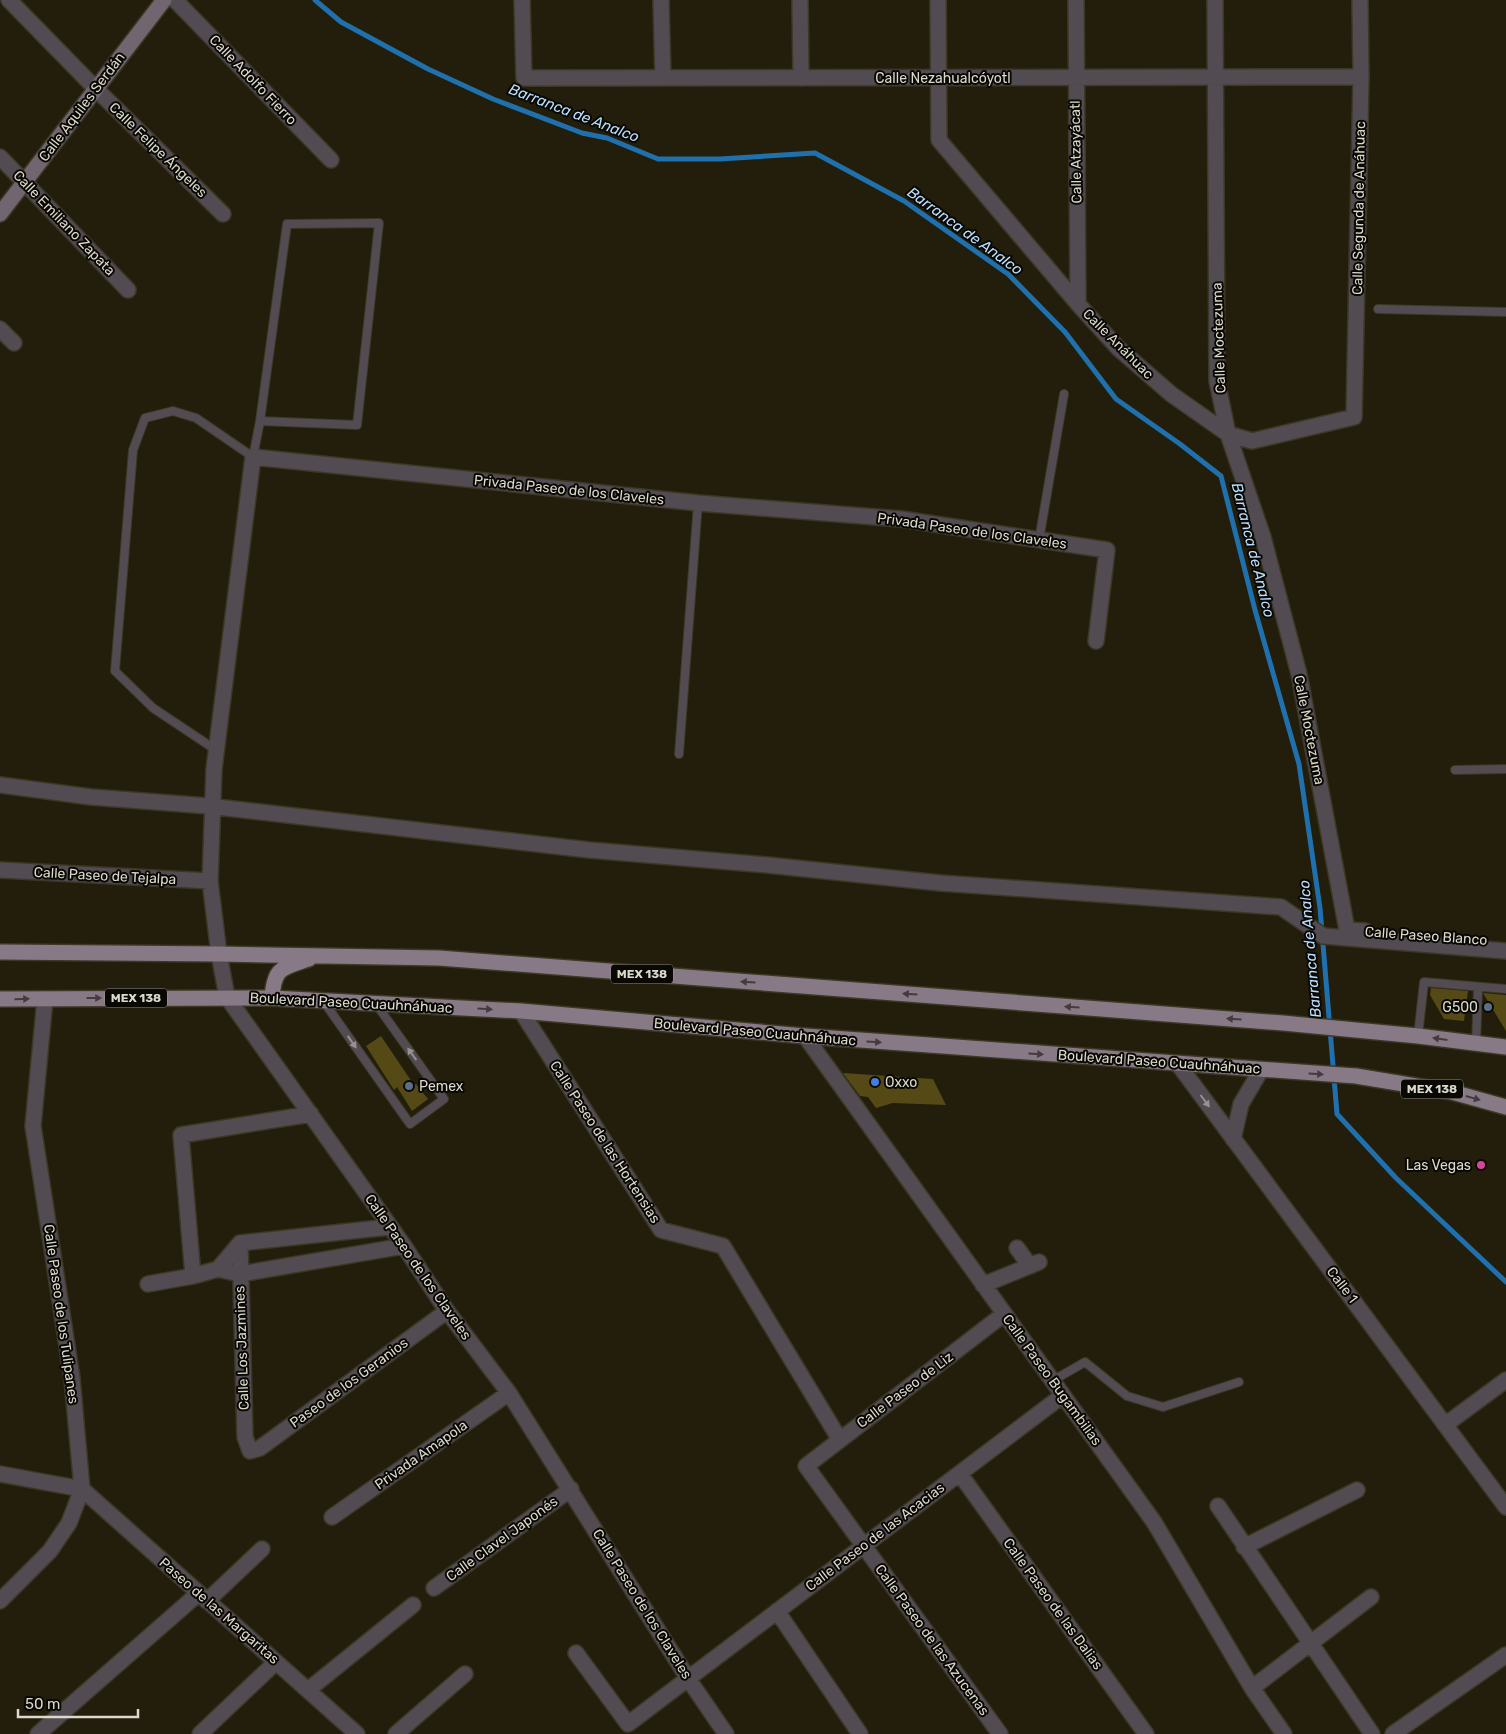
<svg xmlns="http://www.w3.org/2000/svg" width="1506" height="1734" font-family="Rubik,sans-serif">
<rect width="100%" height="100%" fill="#221e0b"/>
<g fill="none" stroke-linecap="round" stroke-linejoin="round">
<path stroke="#1f70ac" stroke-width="5" d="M315,0L341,22L428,69L493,99L582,133L607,138L658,159H720L815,153L904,201L1008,274L1065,332L1116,399L1180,444L1221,476L1255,610L1299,764L1320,908L1337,1114L1396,1178L1506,1282"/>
</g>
<path fill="#554a15" d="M1431,988L1468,991L1464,1021L1444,1019L1430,995Z
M1483,993L1506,995V1031Z
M381,1036L414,1085L416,1084L428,1099L412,1111L397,1087L394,1090L366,1046Z
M843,1073L933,1079L946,1105L893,1103L876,1108L868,1097L860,1096Z"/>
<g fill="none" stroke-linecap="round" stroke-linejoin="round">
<g stroke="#3c3826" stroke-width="10">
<path id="lane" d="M1378,309L1506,312
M1039,540L1064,394
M216,750L153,708L115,671L133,450L145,418L173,411L196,418L253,457L260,421L287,224L379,223L357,425L260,421
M679,754L698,503
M1455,770L1506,769
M324,1002L410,1124L444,1099L376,1004
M1418,1036L1424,982L1506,989
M1476,1044L1478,988
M1052,1381L1085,1362L1127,1396L1163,1407L1239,1382"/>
</g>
<g stroke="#3c3826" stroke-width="18">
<path id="street" d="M9,0L96,89L223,214
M175,0L331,160
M522,0L524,78L1361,77
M661,0L663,78
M800,0L801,78
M938,0L939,140L1078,304L1118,348L1171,394L1228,434L1252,441L1354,417L1361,77L1360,0
M1076,0L1078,304
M1215,0L1217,381L1228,434L1263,537L1299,674L1347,930L1365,931
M0,157L128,290
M0,329L14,343
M0,785L91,797L208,806L589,850L767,865L940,883L1281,907L1323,936L1506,951
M0,870L210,881
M521,1011L661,1230L723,1246L840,1440
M805,1036L1154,1522L1252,1688L1284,1734
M1178,1064L1506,1507
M1233,1139L1241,1104L1261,1070
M240,1243L245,1437L250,1451L260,1448L447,1311
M1017,1248L1030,1266
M218,1269L240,1243L389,1227
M193,1276L181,1135L311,1114
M148,1284L193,1276L218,1269L240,1274L404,1246
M983,1285L1039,1262
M1445,1425L1506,1380
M0,1474L82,1489
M960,1474L1146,1734
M82,1489L357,1734
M1218,1506L1372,1734
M332,1517L509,1393
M1244,1547L1357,1490
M434,1588L571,1489
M0,1601L50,1551L69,1523L82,1489L72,1378L33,1126L45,999
M207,1601L262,1549
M777,1611L860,1734
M576,1653L628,1724L1062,1396
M1252,1688L1371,1597
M308,1690L413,1605
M38,1734L199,1593
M200,1734L276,1662
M396,1734L465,1674
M726,1734L689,1680L509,1393L447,1311L404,1246L227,997L219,954L210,881L214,769L253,457L698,503L901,519L1107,550L1096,641
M1000,1734L806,1466L1004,1314
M1393,1734L1506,1655"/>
</g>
<g stroke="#3c3826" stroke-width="18">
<path id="secondary" d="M0,214L164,0"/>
</g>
<g stroke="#3c3826" stroke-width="18">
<path id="primary" d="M0,952L219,954L439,958L1283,1023L1418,1036L1506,1047
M272,998C274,967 282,968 309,959
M0,999L272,998L521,1011L805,1036L1356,1076L1452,1092L1506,1107"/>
</g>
<use href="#lane" stroke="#534b52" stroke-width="8"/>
<use href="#street" stroke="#534b52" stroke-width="15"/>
<use href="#secondary" stroke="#71656f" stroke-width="15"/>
<use href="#primary" stroke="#887986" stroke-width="15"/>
</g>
<defs><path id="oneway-solid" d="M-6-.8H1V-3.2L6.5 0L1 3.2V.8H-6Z" transform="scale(1.25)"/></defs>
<g fill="#433b3e">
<use href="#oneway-solid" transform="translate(748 982) rotate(-176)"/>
<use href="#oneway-solid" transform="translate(910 994) rotate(-176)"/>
<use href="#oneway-solid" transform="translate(94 998)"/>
<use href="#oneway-solid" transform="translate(22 999) rotate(-1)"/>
<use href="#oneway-solid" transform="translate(1072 1007) rotate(-176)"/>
<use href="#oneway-solid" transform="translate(485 1009) rotate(3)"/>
<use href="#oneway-solid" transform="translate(1234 1019) rotate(-176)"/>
<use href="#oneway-solid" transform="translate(1440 1039) rotate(-172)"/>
<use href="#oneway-solid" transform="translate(874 1042) rotate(4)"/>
<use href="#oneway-solid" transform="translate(1036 1054) rotate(4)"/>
<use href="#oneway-solid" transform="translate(1316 1074) rotate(4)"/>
<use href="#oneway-solid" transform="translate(1473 1098) rotate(16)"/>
</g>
<g fill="#979290">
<use href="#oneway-solid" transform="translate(352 1042) rotate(55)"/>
<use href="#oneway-solid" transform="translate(412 1054) rotate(-126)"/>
<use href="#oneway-solid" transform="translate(1205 1101) rotate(53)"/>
</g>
<g fill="#5c6f8a" stroke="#0a0803" stroke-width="2">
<circle cx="1488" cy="1007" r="5"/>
<circle cx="409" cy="1086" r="5"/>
</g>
<circle fill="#3f7fe0" stroke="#0a0803" stroke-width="2" cx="875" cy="1082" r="5"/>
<circle fill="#d1479c" stroke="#0a0803" stroke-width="2" cx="1481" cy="1165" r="5"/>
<g text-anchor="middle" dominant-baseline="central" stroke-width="4" stroke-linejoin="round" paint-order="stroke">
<g fill="#0a0803" stroke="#9c9a90" stroke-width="1">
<rect x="611" y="964.5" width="62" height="19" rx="4"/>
<rect x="105" y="988.5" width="62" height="19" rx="4"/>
<rect x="1401" y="1079.5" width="62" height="19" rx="4"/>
</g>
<g font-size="12" font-weight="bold" fill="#dbd9cd">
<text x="642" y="974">MEX 138</text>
<text x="136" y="998">MEX 138</text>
<text x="1432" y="1089">MEX 138</text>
</g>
<g font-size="14" fill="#dbd9cd" stroke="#0a0803">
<text x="943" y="78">Calle Nezahualcóyotl</text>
<text transform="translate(253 80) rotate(46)">Calle Adolfo Fierro</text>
<text transform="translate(82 107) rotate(-53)">Calle Aquiles Serdán</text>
<text transform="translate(158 150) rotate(44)">Calle Felipe Ángeles</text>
<text transform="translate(1076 152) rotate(-91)">Calle Atzayácatl</text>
<text transform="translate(1359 208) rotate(-89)">Calle Segunda de Anáhuac</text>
<text transform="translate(64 223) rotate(46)">Calle Emiliano Zapata</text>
<text transform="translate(1219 338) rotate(-92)">Calle Moctezuma</text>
<text transform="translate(1118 344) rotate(45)">Calle Anáhuac</text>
<text transform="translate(569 490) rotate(6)">Privada Paseo de los Claveles</text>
<text transform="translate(972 531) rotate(8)">Privada Paseo de los Claveles</text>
<text transform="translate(1309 730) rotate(79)">Calle Moctezuma</text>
<text transform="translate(105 876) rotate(3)">Calle Paseo de Tejalpa</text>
<text transform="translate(1426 936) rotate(4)">Calle Paseo Blanco</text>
<text transform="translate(351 1003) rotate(3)">Boulevard Paseo Cuauhnáhuac</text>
<text transform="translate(755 1032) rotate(5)">Boulevard Paseo Cuauhnáhuac</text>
<text transform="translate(1159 1062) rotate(4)">Boulevard Paseo Cuauhnáhuac</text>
<text transform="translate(605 1142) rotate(57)">Calle Paseo de las Hortensias</text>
<text transform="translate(418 1267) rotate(55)">Calle Paseo de los Claveles</text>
<text transform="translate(1342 1285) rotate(53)">Calle 1</text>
<text transform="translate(61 1314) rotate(82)">Calle Paseo de los Tulipanes</text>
<text transform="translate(242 1348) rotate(-92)">Calle Los Jazmines</text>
<text transform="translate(1052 1380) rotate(54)">Calle Paseo Bugambilias</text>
<text transform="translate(349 1383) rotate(-36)">Paseo de los Geranios</text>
<text transform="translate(905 1390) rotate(-37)">Calle Paseo de Liz</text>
<text transform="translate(421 1455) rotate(-35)">Privada Amapola</text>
<text transform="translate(875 1537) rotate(-37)">Calle Paseo de las Acacias</text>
<text transform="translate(502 1539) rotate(-36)">Calle Clavel Japonés</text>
<text transform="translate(642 1604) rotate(58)">Calle Paseo de los Claveles</text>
<text transform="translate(1053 1604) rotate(54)">Calle Paseo de las Dalias</text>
<text transform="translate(219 1611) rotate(41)">Paseo de las Margaritas</text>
<text transform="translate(932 1640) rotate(54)">Calle Paseo de las Azucenas</text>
</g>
<g font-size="14" fill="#dbd9cd" stroke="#0a0803" text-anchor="end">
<text x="1478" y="1007">G500</text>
<text x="885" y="1082" text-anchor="start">Oxxo</text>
<text x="419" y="1086" text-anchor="start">Pemex</text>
<text x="1471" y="1165">Las Vegas</text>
</g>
<g font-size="15" font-style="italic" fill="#b9deff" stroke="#0a0803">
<text transform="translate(574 113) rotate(21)">Barranca de Analco</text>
<text transform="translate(965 231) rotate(36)">Barranca de Analco</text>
<text transform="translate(1253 550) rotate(76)">Barranca de Analco</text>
<text transform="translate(1310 949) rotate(-95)">Barranca de Analco</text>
</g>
</g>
<path d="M18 1709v8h120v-8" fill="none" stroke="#dbd9cd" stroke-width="2.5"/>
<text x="25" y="1709" font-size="15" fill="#dbd9cd" stroke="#0a0803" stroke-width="4" paint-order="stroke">50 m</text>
</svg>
